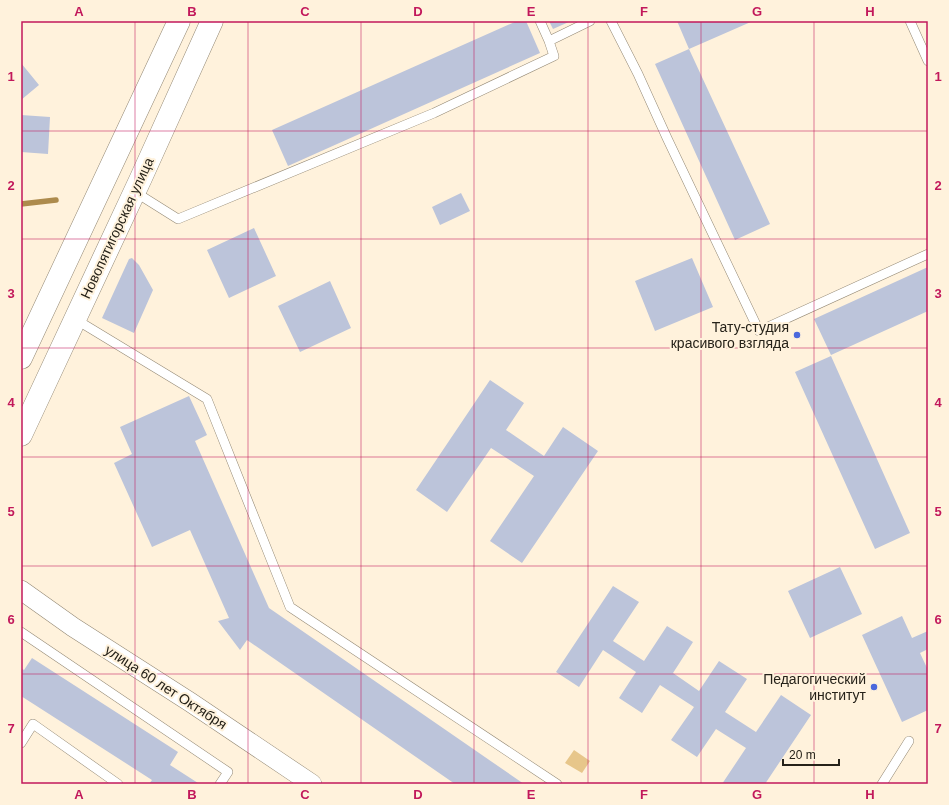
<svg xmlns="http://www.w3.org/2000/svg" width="949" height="805" font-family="Arial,sans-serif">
<rect width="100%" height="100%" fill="#fff2dc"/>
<path fill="#e7c68a" d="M574,750L590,761L582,773L565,763Z"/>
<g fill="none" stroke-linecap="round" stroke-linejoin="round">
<path stroke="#ad8b4d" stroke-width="5.5" d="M21,204L56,200"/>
</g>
<path fill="#bcc4da" d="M517,21H526L540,53L288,166L272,130Z
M549,21H571L553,29Z
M677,21H753L689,49Z
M689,49L770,224L735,240L655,64Z
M21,63L39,85L21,100Z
M21,115L50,117L48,154L21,152Z
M461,193L470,211L440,225L432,207Z
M254,228L276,276L229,298L207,250Z
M132,258L139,265L153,290L134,333L102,318L129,259Z
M692,258L713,307L655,331L635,281Z
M928,267V311L831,355L814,319Z
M330,281L351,328L300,352L278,306Z
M831,356L910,533L875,549L795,372Z
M490,380L524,403L506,430L544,456L563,427L598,451L522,563L490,541L534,476L491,448L447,512L416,490Z
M189,396L207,435L195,441L269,608L524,784H455L247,640L240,650L218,621L229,618L190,530L152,547L114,463L132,454L120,427Z
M840,567L862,614L810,638L788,591Z
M613,586L639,602L613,641L644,661L667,626L693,642L673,673L699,691L719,661L747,679L725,712L756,732L781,695L811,715L765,784H722L746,748L716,729L697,757L671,740L694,707L660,685L642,713L619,698L636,672L603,650L579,687L556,672Z
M902,616L912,638L928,631V649L920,653L928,670V710L902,722L862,635Z
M32,658L178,752L170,765L198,783L197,784H149L152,780L21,696V668L24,670Z"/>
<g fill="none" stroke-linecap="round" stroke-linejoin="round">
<g stroke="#938874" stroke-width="10">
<path id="lane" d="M540,21L549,41
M611,21L638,74L667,138L759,331L928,254
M910,21L928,61
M135,192L178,219L434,113L554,56L549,41L590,21
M75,319L207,399L290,607L557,784
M21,632L228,772L220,784
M21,743L33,724L118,784
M882,784L909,741"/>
</g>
<g stroke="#938874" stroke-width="20">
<path id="street" d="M21,590L73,627L190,702L312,784"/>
</g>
<g stroke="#938874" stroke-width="23">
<path id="secondary" d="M21,358L179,21
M21,435L141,178L212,21"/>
</g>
<use href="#lane" stroke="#fff" stroke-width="9"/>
<use href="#street" stroke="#fff" stroke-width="19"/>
<use href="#secondary" stroke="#fff" stroke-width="22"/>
</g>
<path fill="none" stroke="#c2185b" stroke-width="1" stroke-opacity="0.55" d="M135,21V784M248,21V784M361,21V784M474,21V784M588,21V784M701,21V784M814,21V784M21,131H928M21,239H928M21,348H928M21,457H928M21,566H928M21,674H928"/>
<g fill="#4b68dc" stroke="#fff2dc" stroke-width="1.5">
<circle cx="797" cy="335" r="4"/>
<circle cx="874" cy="687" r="4"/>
</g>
<g text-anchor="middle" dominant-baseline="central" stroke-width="4" stroke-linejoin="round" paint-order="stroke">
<g font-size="14" fill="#262219" stroke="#fff2dc">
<text transform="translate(117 228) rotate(-65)">Новопятигорская улица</text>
<text transform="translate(166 687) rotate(33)">улица 60 лет Октября</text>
</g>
<g font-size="14" fill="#262219" stroke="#fff2dc" text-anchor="end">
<text x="789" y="327">Тату-студия<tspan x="789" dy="16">красивого взгляда</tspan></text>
<text x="866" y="679">Педагогический<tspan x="866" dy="16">институт</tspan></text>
</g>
</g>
<rect width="949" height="805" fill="none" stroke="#fff2dc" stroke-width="44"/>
<path d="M783 759v6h56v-6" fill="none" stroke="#262219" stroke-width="2"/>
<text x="789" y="759" font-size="12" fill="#262219" stroke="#fff2dc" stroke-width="3" paint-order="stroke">20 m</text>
<rect x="22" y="22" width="905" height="761" fill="none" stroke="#c2185b" stroke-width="1.5"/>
<g font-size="13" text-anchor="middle" font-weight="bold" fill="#c2185b">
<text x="79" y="16">A</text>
<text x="192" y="16">B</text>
<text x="305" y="16">C</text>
<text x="418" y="16">D</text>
<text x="531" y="16">E</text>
<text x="644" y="16">F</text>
<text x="757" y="16">G</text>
<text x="870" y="16">H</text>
<text x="11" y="81">1</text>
<text x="938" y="81">1</text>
<text x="11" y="190">2</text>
<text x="938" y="190">2</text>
<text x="11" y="298">3</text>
<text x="938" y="298">3</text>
<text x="11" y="407">4</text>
<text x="938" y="407">4</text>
<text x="11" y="516">5</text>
<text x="938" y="516">5</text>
<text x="11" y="624">6</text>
<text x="938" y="624">6</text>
<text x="11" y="733">7</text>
<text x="938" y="733">7</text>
<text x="79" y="799">A</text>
<text x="192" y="799">B</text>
<text x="305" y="799">C</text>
<text x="418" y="799">D</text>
<text x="531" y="799">E</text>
<text x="644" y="799">F</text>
<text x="757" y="799">G</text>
<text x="870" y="799">H</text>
</g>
</svg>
